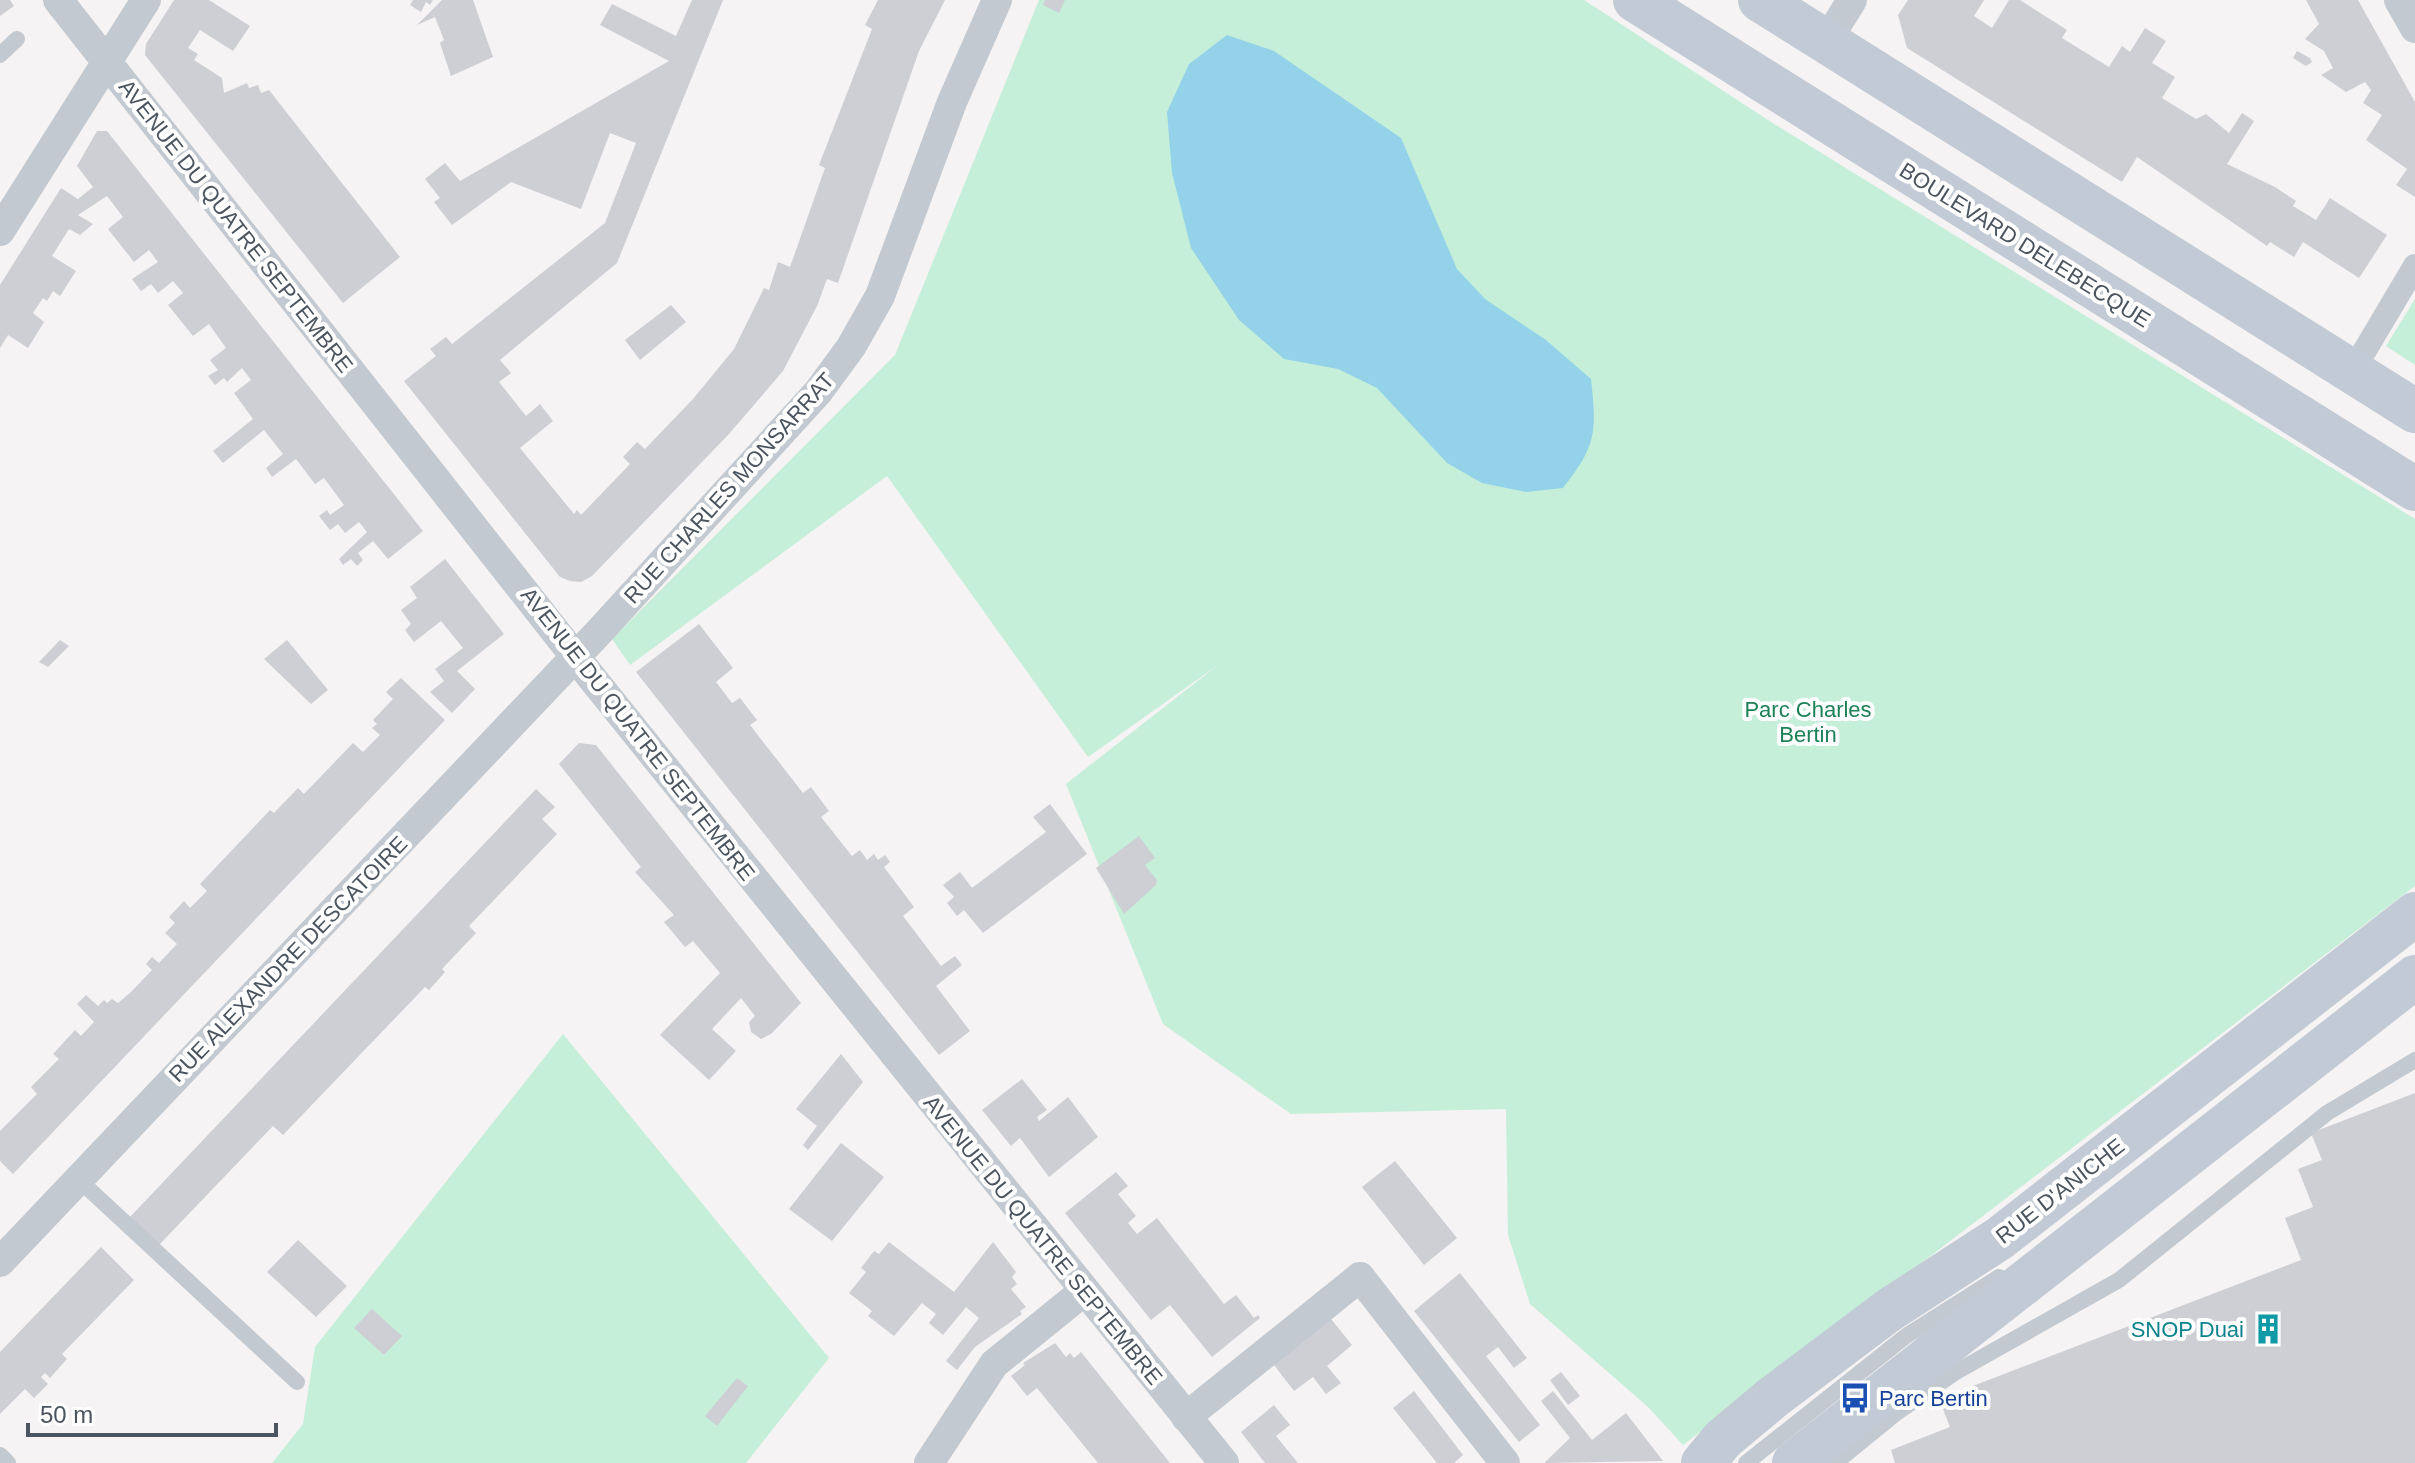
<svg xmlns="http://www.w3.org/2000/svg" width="2415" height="1463" font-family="Arial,sans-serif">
<rect width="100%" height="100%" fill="#f5f3f3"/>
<path fill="#c5efd8" d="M1039,0H1584L1768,120L2415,519V886L1683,1445L1648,1407L1530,1304L1508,1235L1506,1109L1291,1114L1163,1024L1066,784L1218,665L1088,757L887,476L630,665L612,639L895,355Z
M2415,299V365L2386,346Z
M563,1034L829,1358L746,1463H272L303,1424L315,1347Z"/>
<path fill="#94d2ea" d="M1227,35L1274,51L1401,138L1457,269L1485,299L1546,340L1591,379C1597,433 1596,446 1563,488L1526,492L1482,483L1447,463L1377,388L1338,369L1284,359L1239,320L1191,248L1172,173L1167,112L1189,64Z"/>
<path fill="#cdcfd5" d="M0,0H10L14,6L0,16Z
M174,0H209L250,26L233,51L200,30L188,48L198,54L194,60L222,78L224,93L247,83L249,88L258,85L261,93L269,90L400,257L343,303L145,55L146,44Z
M413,0H433L430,5L426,2L421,12L410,5Z
M442,0H473L493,57L451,76L440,43L444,40L435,17L417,25Z
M692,0H723L617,263L500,360L511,373L499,382L526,416L540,404L553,421L520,448L574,514L577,510L581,515L630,464L623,457L637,442L645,449L693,399L734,349L764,288L769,290L778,262L790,267L825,168L819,165L872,29L865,25L878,0H945L919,51L838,283L827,279L817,306L783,371L729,434L592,576L581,582L570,581L560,577L404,381L436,356L430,349L446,337L452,344L605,223L636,143L610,133L581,209L511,182L452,225L434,202L440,198L425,179L445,163L460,181L669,61L600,25L612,4L676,36Z
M1045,0H1065L1059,13L1043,5Z
M1908,0H1984L1974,16L1992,28L2009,0H2020L2067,30L2062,38L2109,67L2122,46L2130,52L2145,28L2166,41L2152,63L2175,77L2162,98L2196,119L2206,114L2229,133L2242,113L2254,121L2227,164L2275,187L2296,201L2293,206L2316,220L2330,198L2387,235L2359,278L2303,242L2294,257L2270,242L2267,246L2137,157L2122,182L1907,48L1898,15Z
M2306,0H2358L2415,102V197L2396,185L2407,169L2366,140L2382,115L2363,103L2371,90L2365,82L2346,92L2321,75L2333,68L2324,51L2305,39L2319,24Z
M2297,51L2310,58L2312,62L2306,66L2293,58Z
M97,131H107L423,531L388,559L373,541L358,553L363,560L357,566L351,559L343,565L339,559L367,532L359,522L345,533L338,524L330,530L319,516L327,510L330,515L344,505L324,478L315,484L296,459L272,477L266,468L283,454L264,430L223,463L213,451L253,419L234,393L251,380L242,368L227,382L224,378L215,385L208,376L218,370L210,360L226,348L209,324L193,336L168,305L183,293L173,281L158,293L151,284L141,291L132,279L158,262L149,250L134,262L108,229L123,217L107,196L78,215L93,224L80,235L69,229L52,256L76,271L60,296L53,291L47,301L43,298L33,313L44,322L28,348L8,335L0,348V285L61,188L78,199L93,187L77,166Z
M671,305L686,322L640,360L625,340Z
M445,559L504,634L457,671L475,689L452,713L430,692L444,681L435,669L463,648L441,621L414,642L405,630L411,624L401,610L417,598L410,587Z
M699,624L733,668L716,682L732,703L740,698L757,720L750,725L803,793L811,787L829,811L821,817L852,856L860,850L867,860L874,854L878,860L885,855L890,862L884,867L914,907L903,916L941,966L955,956L962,965L936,986L970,1031L939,1055L636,672Z
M60,640L69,646L48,667L39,662Z
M287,640L328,690L311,704L264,659Z
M401,678L445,720L13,1174L0,1161V1131L37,1094L31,1087L59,1059L53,1054L75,1030L81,1036L94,1022L77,1004L86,995L98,1006L104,1000L107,1003L112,999L118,1003L131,992L152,970L146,964L152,957L159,963L177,944L165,933L175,923L169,917L184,901L190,908L207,891L200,884L270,810L274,813L298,788L304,794L353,743L363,752L380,735L372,728L377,724L373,720L393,699L386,692Z
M579,743L596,745L801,1003L771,1034L761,1039L751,1032L749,1022L755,1016L741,998L712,1029L736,1051L709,1080L660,1035L720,973L693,941L685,947L664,922L674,915L635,872L641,867L559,764Z
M536,789L555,807L542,819L557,834L469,926L476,933L442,969L445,972L429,990L425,987L283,1135L273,1126L158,1246L129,1218Z
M1050,804L1087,854L983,933L964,910L957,916L947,903L954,897L943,885L960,872L972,888L1046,832L1033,817Z
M1139,836L1155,858L1145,865L1157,880L1156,885L1124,914L1096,868Z
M841,1054L863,1082L808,1150L803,1145L817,1126L796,1109Z
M1022,1079L1047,1110L1037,1117L1039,1121L1068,1097L1098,1137L1049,1177L1020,1138L1011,1146L982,1110Z
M2415,1093V1463H1895L1891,1450L1950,1427L1939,1399L2301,1260L2285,1218L2313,1207L2298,1169L2322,1160L2311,1133Z
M841,1143L884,1177L832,1241L789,1209Z
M1395,1161L1457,1238L1424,1265L1362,1187Z
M1116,1172L1128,1186L1118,1194L1136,1216L1128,1223L1137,1234L1157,1218L1224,1304L1236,1295L1254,1318L1258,1315L1260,1318L1212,1357L1170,1305L1151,1320L1065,1213Z
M298,1240L347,1286L316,1317L267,1272Z
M889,1242L954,1292L993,1242L1016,1272L1012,1277L1017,1284L1011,1289L1026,1307L1020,1311L1022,1314L975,1347L957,1370L946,1361L979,1318L966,1307L943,1335L929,1323L936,1314L922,1303L894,1336L868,1316L872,1311L849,1293L866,1272L861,1268L874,1251L879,1254Z
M101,1247L134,1280L62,1354L67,1359L50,1378L45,1373L41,1377L48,1384L34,1398L25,1389L0,1414V1352Z
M1460,1273L1527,1358L1514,1368L1498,1347L1486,1356L1540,1425L1519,1442L1414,1311Z
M372,1309L402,1336L384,1355L354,1328Z
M1327,1314L1352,1345L1327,1366L1341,1383L1326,1394L1313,1377L1294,1391L1274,1365Z
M1055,1343L1066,1357L1070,1353L1074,1358L1081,1352L1170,1463H1098L1037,1388L1027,1396L1011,1376L1025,1365L1023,1363Z
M1561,1372L1580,1396L1568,1405L1550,1380Z
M737,1378L748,1386L717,1426L705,1416Z
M1414,1391L1463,1455L1454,1463H1437L1393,1408Z
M1553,1391L1592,1440L1626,1413L1663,1461L1544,1463L1570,1438L1541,1401Z
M1274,1405L1290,1425L1276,1436L1298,1463H1265L1241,1432Z"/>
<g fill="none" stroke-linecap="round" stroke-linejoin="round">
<path stroke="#c2c9d1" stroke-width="16" d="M0,55L17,39
M78,1179L297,1382
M0,1455L8,1463
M1746,1463L1906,1336L1999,1277
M1835,1463L1895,1414L1956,1372L2119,1280L2327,1113L2415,1060"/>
<path stroke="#c2c9d1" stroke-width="24" d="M2352,372L2415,266"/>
<path stroke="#c2c9d1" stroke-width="30" d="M58,0L592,678L1224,1463
M2399,0L2415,28
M1826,42L1852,0
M0,231L146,0
M0,1262L599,632L818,392L851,347L880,296L952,102L997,0
M1186,1417L1360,1277L1505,1463
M929,1463L994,1364L1084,1291"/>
<path stroke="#c2cad5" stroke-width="44" d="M1635,0L2415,489
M1760,0L2415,411
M1703,1463L1723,1439L1772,1398L1889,1310L2000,1238L2415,914
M1794,1463L2415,977"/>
</g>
<defs>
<g id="building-bare" transform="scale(2.4)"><path d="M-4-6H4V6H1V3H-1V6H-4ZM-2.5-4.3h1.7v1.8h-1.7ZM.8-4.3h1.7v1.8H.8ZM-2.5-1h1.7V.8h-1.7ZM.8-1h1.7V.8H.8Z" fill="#0f9aa8" stroke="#fff" stroke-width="2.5" paint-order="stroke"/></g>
<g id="bus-bare" transform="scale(2.4)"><path d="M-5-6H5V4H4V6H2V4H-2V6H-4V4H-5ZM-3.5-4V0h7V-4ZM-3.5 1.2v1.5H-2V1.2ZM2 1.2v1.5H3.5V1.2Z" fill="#1a4fb4" stroke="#fff" stroke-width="2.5" paint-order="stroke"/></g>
</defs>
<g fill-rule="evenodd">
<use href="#building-bare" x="2268" y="1329"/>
<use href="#bus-bare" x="1855" y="1398"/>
</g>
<g text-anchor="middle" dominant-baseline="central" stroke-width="8" stroke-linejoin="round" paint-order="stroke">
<g font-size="22" fill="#4b5560" stroke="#fff">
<text transform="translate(236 226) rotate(52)">AVENUE DU QUATRE SEPTEMBRE</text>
<text transform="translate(2025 245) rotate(32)">BOULEVARD DELEBECQUE</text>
<text transform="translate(729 488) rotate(-48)">RUE CHARLES MONSARRAT</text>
<text transform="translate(638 734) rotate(52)">AVENUE DU QUATRE SEPTEMBRE</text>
<text transform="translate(288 959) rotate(-46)">RUE ALEXANDRE DESCATOIRE</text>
<text transform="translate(2060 1191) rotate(-38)">RUE D'ANICHE</text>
<text transform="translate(1043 1240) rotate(51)">AVENUE DU QUATRE SEPTEMBRE</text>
</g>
<g font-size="22" fill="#1c8155" stroke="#fff">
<text x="1808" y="709">Parc Charles<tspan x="1808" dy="25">Bertin</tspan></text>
</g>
<g font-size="22" fill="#0d838f" stroke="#fff" text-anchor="end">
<text x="2244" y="1329">SNOP Duai</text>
</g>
<g font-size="22" fill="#164399" stroke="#fff" text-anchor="start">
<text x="1879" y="1398">Parc Bertin</text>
</g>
</g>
<path d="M28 1423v12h248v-12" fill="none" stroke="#4b5560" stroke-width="4"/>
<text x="40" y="1423" font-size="24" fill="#4b5560" stroke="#ffffff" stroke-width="6" paint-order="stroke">50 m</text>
</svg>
